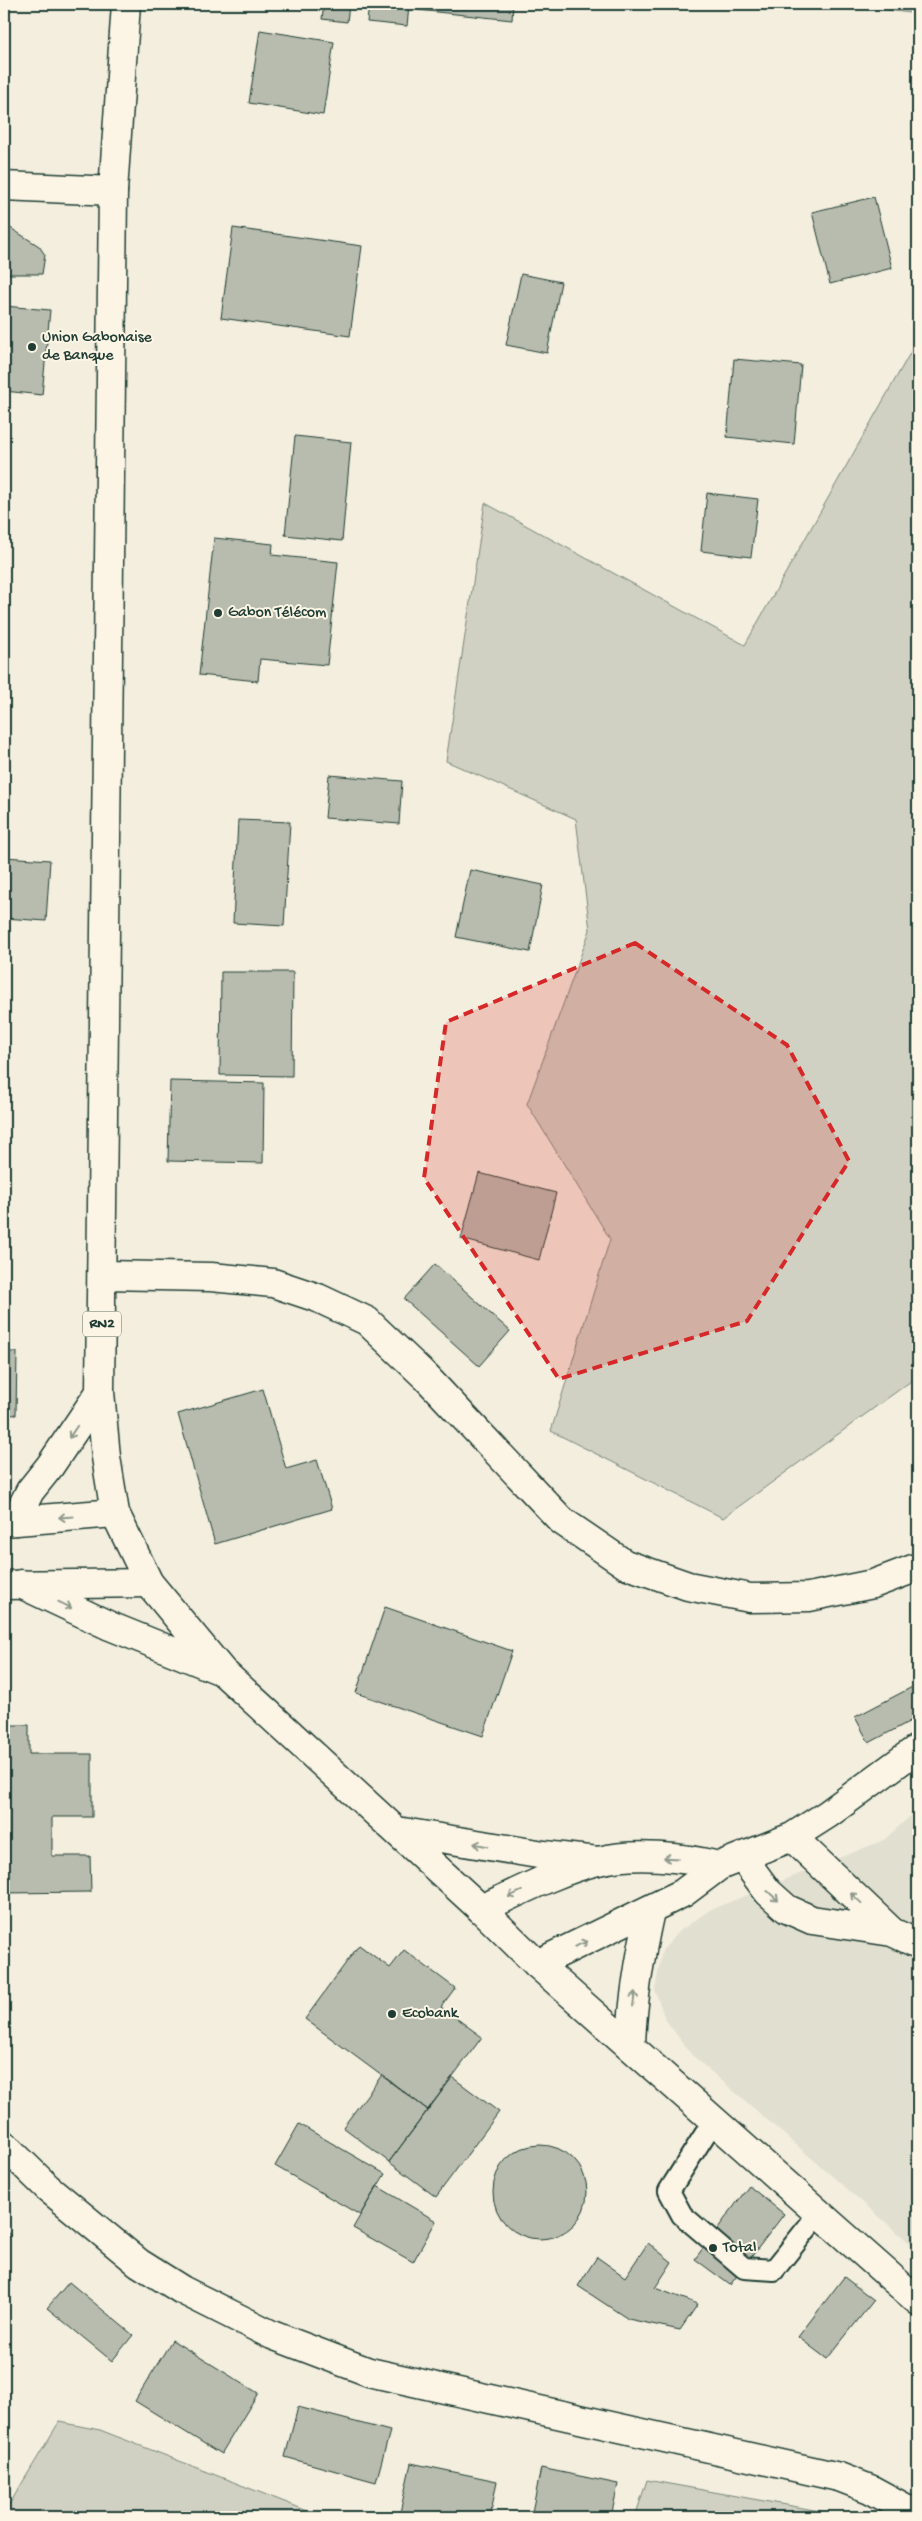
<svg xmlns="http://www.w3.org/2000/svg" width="922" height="2521" font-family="'Gochi Hand',sans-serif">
<rect width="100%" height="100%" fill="#f3eede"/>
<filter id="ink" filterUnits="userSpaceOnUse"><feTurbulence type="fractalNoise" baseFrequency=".02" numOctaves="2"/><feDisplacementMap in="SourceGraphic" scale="10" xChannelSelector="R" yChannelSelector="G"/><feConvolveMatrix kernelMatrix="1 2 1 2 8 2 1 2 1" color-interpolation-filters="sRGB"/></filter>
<g filter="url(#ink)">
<path fill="#e1dfd0" d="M918,1809V2250L692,2055L665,2019L655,1990L662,1951L681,1930L710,1910L884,1840Z"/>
<path fill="#d0d1c2" stroke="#78877b" d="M839,4H918V14Z
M918,339V1376L723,1518L551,1431L610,1239L527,1104L590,930L576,819L446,761L485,503L745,645Z
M59,2422L100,2430L323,2517H4V2513Z
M647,2480L853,2517H635Z"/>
<path fill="#b8bcae" stroke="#1f3d34" d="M324,4H349L347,22L322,19Z
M369,4L409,6L407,26L367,22Z
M418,4H513L512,20L418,10Z
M260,30L334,42L323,115L249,103Z
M874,197L892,268L830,284L812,212Z
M4,224L39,246L45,255L42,274H4Z
M233,228L362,246L350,336L221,318Z
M521,274L561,282L547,353L506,345Z
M4,306L50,310L42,395L4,391Z
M734,359L801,365L794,444L727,437Z
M295,436L351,442L342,541L285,535Z
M707,493L758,499L751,557L701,551Z
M214,538L273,544L272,555L338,562L327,665L260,659L258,681L199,675Z
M329,775L402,781L399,824L325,818Z
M238,820L290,822L284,926L233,923Z
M4,857L50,860L46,921L4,918Z
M470,870L543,885L530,952L456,937Z
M221,972H293L292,1076L220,1075Z
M170,1081L264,1083L263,1163L168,1161Z
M479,1173L556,1193L539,1260L461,1239Z
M435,1264L510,1331L479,1366L404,1299Z
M4,1352H17L16,1415L4,1414Z
M263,1389L286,1469L317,1460L332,1509L215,1544L178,1414Z
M385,1607L512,1651L483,1736L356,1693Z
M918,1684V1717L869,1743L855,1717Z
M4,1725H29V1754H92V1817H52V1856H90L91,1892L4,1893V1856H7L6,1818H4Z
M359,1945L390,1968L404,1950L455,1988L441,2007L482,2037L428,2110L305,2019Z
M382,2075L428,2110L389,2162L343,2127Z
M452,2077L499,2112L436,2197L389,2162Z
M299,2124L385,2174L360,2215L275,2166Z
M493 2192a47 47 0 1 1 94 0a47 47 0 1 1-94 0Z
M377,2186L436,2221L413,2262L353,2228Z
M749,2186L784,2214L730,2285L695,2259Z
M4,2229L10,2235L4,2243Z
M648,2243L672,2262L655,2288L698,2304L680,2330L628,2319L578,2286L597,2257L625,2277Z
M844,2277L874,2300L827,2359L798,2337Z
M69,2282L133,2335L112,2361L47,2308Z
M172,2340L258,2393L221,2454L135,2401Z
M298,2407L390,2431L376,2482L285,2457Z
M411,2463L497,2481L490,2517H399Z
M541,2468L618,2484L611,2517H531Z"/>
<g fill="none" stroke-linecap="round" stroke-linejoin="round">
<g stroke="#1f3d34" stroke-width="24">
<path id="lane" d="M714,2120L669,2191L682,2215L744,2268L774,2270L820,2212"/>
</g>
<g stroke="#1f3d34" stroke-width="31">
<path id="street" d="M4,186L113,191
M103,1275L211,1277L273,1283L318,1298L367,1321L426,1377L562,1521L625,1564L688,1586L750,1598L809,1597L873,1584L918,1567
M4,1522L115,1513
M4,1585L149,1583
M792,1837L892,1932
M742,1857L768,1892L787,1909L812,1920L892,1932L918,1944
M481,1909C519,1892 557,1871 598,1861C634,1852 683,1857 719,1866
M537,1964L683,1893L719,1866L792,1837L828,1814L918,1748"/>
</g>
<g stroke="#1f3d34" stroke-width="31">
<path id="secondary" d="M4,2145L48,2188L139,2263L182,2290L272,2335L369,2372L839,2477L870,2489L918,2515"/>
</g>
<g stroke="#1f3d34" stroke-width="31">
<path id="highway" d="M126,4L113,191L100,1392L106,1457L115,1513L149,1583L222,1671L481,1909L537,1964L918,2301
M15,1521L30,1491L50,1466L100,1392
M21,1584L110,1626L219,1670
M397,1831L544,1855L598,1861
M631,2047C632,2001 640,1956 650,1911"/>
</g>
<use href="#lane" stroke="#fcf5e5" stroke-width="20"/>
<use href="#street" stroke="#fcf5e5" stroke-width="28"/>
<use href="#secondary" stroke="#fcf5e5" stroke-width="28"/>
<use href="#highway" stroke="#fcf5e5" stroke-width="28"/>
</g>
<defs><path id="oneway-shaft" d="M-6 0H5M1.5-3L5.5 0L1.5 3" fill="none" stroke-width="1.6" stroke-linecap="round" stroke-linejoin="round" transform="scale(1.25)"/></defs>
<g stroke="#8e998c">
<use href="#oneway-shaft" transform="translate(73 1432) rotate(124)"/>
<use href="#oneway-shaft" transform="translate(66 1517) rotate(176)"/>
<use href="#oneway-shaft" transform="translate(65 1605) rotate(26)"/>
<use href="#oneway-shaft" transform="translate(481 1845) rotate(-169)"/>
<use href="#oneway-shaft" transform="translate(671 1858) rotate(-177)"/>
<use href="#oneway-shaft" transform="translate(515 1894) rotate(155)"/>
<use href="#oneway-shaft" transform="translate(773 1896) rotate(42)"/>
<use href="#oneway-shaft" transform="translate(856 1898) rotate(-137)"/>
<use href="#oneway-shaft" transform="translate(581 1944) rotate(-22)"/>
<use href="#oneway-shaft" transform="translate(634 1999) rotate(-83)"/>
</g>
</g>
<path fill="#d62828" fill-opacity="0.2" stroke="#d62828" stroke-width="4" stroke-dasharray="10 6" stroke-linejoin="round" d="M635,943L787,1045L849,1161L747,1321L559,1379L424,1178L446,1022Z"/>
<g fill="#1f3d34" stroke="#fcf5e5" stroke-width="2">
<circle cx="32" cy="347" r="5"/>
<circle cx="218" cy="613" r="5"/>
<circle cx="392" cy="2014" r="5"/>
<circle cx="713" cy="2248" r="5"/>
</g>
<g text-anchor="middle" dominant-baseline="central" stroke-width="4" stroke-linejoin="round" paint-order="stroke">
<rect fill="#fcf5e5" stroke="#617469" stroke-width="1" x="83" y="1311.5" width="38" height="25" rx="4"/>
<g font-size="15" font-weight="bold" fill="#1f3d34">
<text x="102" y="1324">RN2</text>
</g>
<g font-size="16" fill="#1f3d34" stroke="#fcf5e5" text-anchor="start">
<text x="42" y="338">Union Gabonaise<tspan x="42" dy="18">de Banque</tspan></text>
<text x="228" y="613">Gabon Télécom</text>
<text x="402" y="2014">Ecobank</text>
<text x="723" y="2248">Total</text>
</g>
</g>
<rect width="922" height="2521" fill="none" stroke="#fcf5e5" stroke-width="20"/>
<rect x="10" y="10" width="902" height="2501" fill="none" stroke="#1f3d34" stroke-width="2" filter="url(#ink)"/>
</svg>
